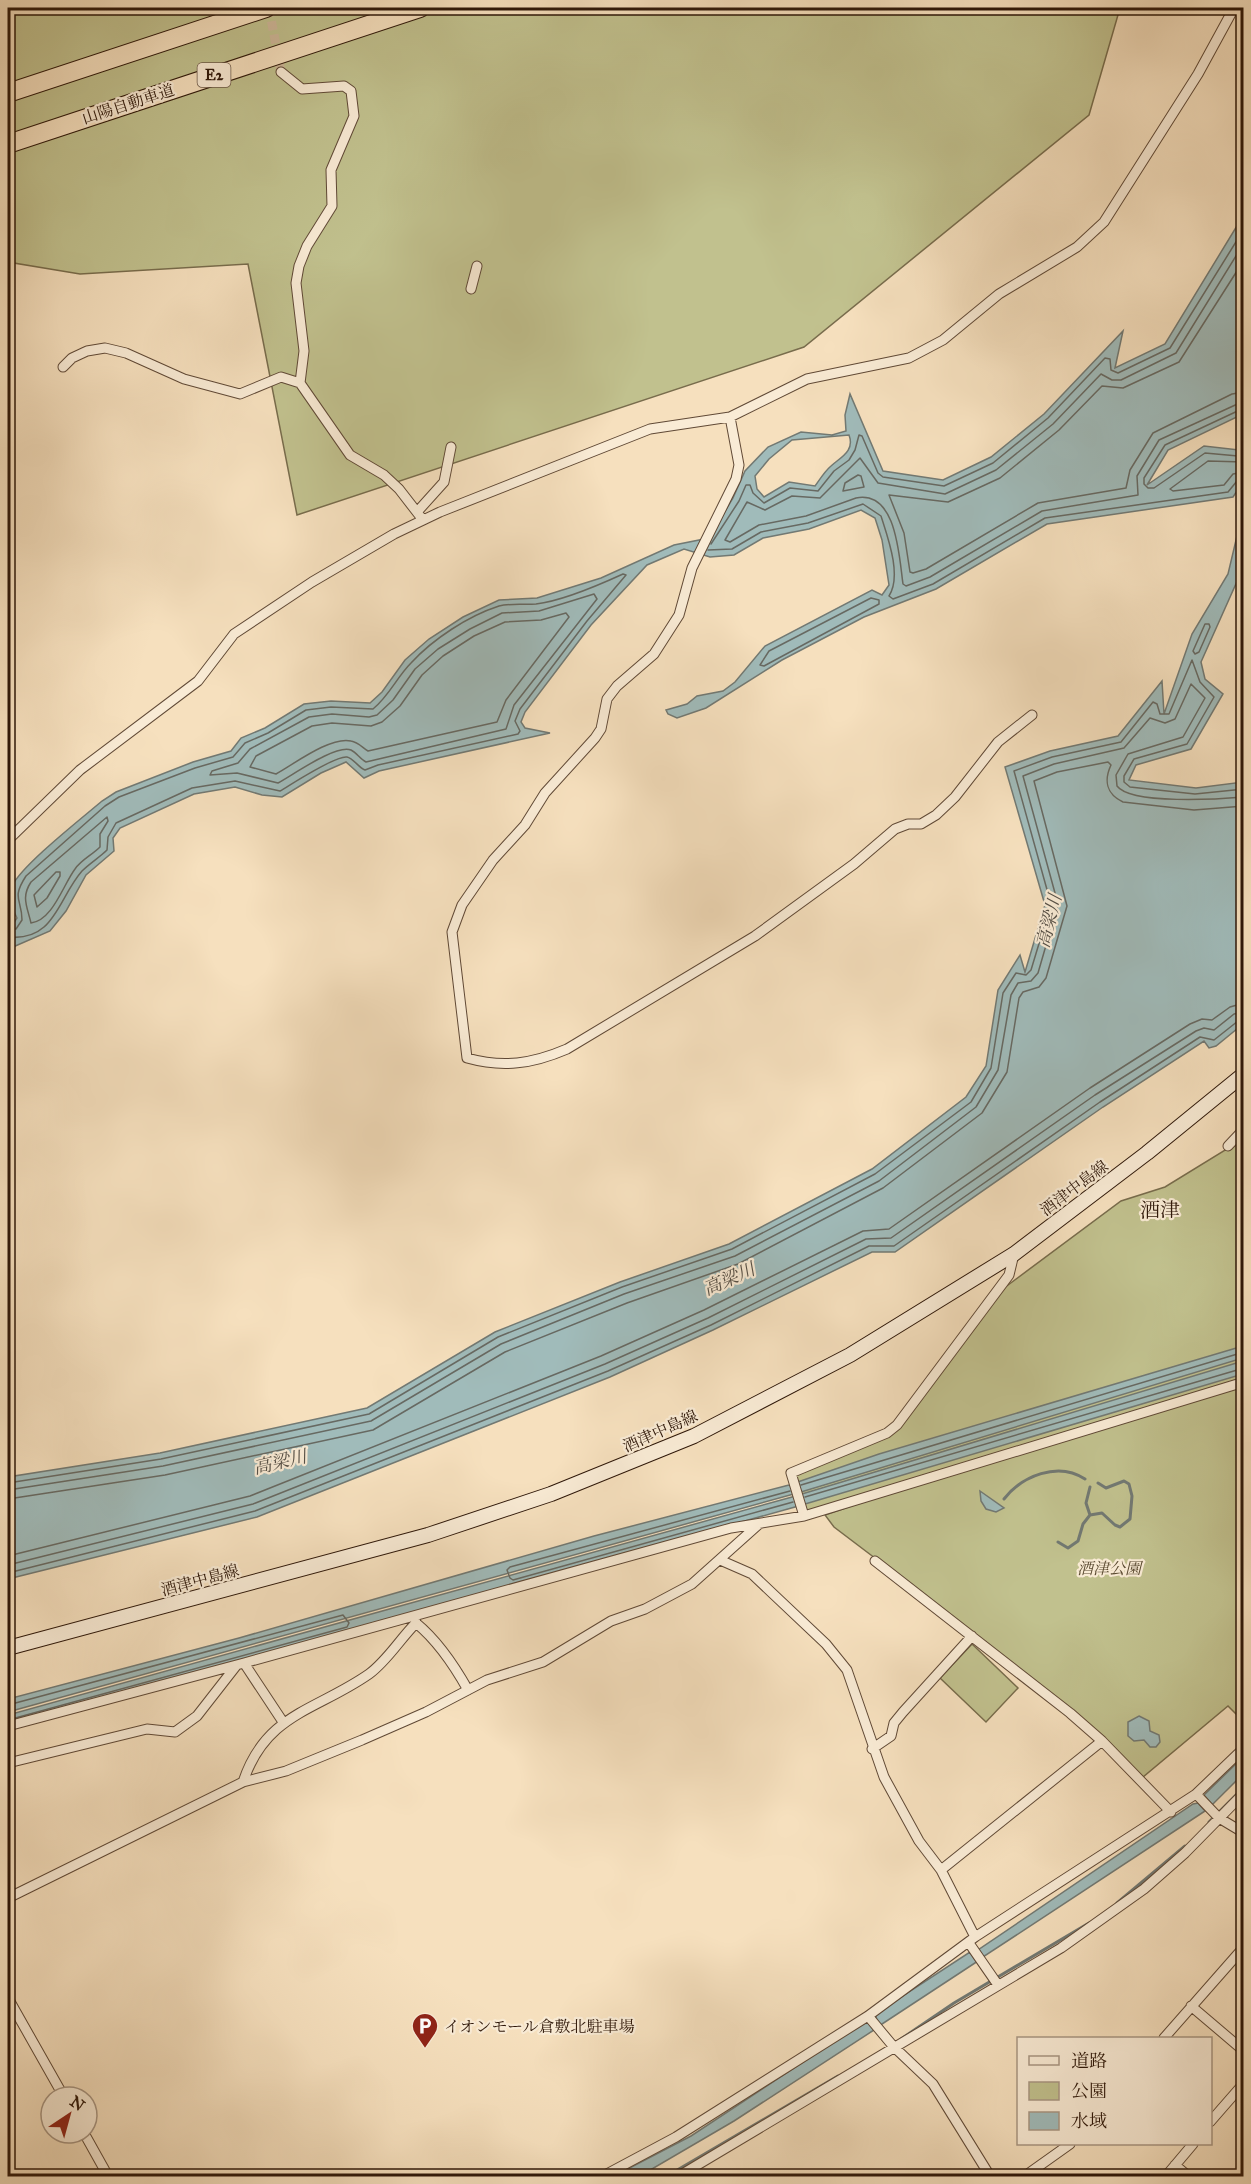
<svg xmlns="http://www.w3.org/2000/svg" width="1251" height="2184" font-family="'IM FELL Great Primer','Noto Serif JP',serif">
<rect width="100%" height="100%" fill="#f6e0be"/>
<filter id="stains"><feTurbulence type="fractalNoise" baseFrequency=".00333" numOctaves="4"/><feColorMatrix values="0 0 0 0 .2 0 0 0 0 .09 0 0 0 0 .02 0 0 0 .5 -.17"/></filter>
<radialGradient id="worn" r=".72"><stop offset=".6" stop-color="#630" stop-opacity="0"/><stop offset="1" stop-color="#630" stop-opacity=".3"/></radialGradient>
<path fill="#c1c18e" stroke="#786c4c" stroke-width="1.5" d="M8,8H1120L1089,115L804,347L297,515L248,264L80,274L8,262Z
M1243,1130V1378L808,1511L805,1509L795,1474L887,1436L1004,1288L1121,1201L1165,1187L1227,1149Z
M1243,1386V1721L1228,1706L1143,1777L892,1571L834,1527L825,1515L904,1488Z
M972,1644L1018,1688L986,1722L940,1678Z"/>
<path fill="#a0bbba" stroke="#727973" stroke-width="1.5" fill-rule="evenodd" d="M1243,216V411L1239,416L1168,450L1147,485L1204,446L1239,450L1243,445V482L1233,497L1047,524L936,589L864,617L782,660L706,708L677,718L668,714L666,710L687,704L697,696L723,691L735,682L765,646L872,590L882,595L889,585L882,540L875,518L861,510L809,529L763,538L734,555L710,557L684,549L647,565L591,625L525,712L521,722L525,728L550,733L379,771L364,778L346,762L321,773L282,797L262,795L235,787L194,794L120,828L113,838L114,851L86,875L66,911L50,931L13,947L8,939V923L13,924L17,918C12,908 7,897 12,886C22,865 81,819 102,801L116,792L193,762L231,751L241,738L265,728L304,704L331,701L370,703L382,692L405,660L429,639L463,617L499,600L537,598L601,578L674,545L709,538L733,498L745,471L768,447L801,432L832,435L846,431L845,415L850,394L883,471L943,480L991,457L1044,414L1123,331L1115,368L1165,344ZM849,435C855,451 841,457 831,466C825,471 820,479 815,486L789,482L764,497L757,489L755,476L769,459L792,440Z
M1243,518V568L1201,662L1205,679L1223,694L1191,749L1136,765L1129,780L1196,788L1243,782V1024L1216,1046L1209,1048L1204,1041L1103,1107L895,1252H872L713,1330L610,1377L257,1517L8,1579V1477L160,1453L367,1408L495,1332L620,1282L729,1244L872,1169L966,1097L986,1066L998,990L1020,955L1025,972L1045,905L1005,767L1050,751L1118,736L1162,681L1164,714L1192,634L1228,574L1241,519Z
M1243,1346V1358L801,1492L8,1712V1699L239,1638L594,1536L789,1485L879,1454Z
M1243,1361V1374L795,1507L8,1726V1715L792,1497Z
M980,1491L1004,1508L996,1512L986,1509L981,1501Z
M1139,1716L1149,1721L1150,1731L1159,1735L1160,1742L1156,1747H1150L1144,1740L1134,1741L1128,1736V1722Z
M1243,1757V1774L1212,1805L1204,1795Z
M1198,1803L1205,1811L983,1957L978,1950L1193,1804Z
M970,1952L978,1961L879,2026L875,2014Z
M864,2022L868,2023L874,2030L734,2121L640,2176H614L691,2136Z"/>
<g fill="none" stroke-linecap="round" stroke-linejoin="round">
<path stroke="#676962" stroke-width="1.5" d="M1244,243L1176,353L1121,380H1112L1101,374L1053,424L996,470L945,494L878,483L860,458L820,498L792,496L765,510L747,502L725,540L730,542L759,525L806,516L856,498C897,490 899,557 903,584L906,586L930,577L1042,511L1138,495L1137,476L1159,440L1244,401
M1244,260L1179,362L1123,388L1102,386L1059,430L1000,478L948,502L889,495L904,533L910,572L913,573L926,569L1038,503L1126,488L1130,470L1153,433L1232,394L1244,392
M1244,408L1165,445L1144,478V484L1148,488H1154L1205,453L1238,456L1244,453
M1244,462L1208,461L1170,489L1173,491L1224,485L1233,474L1244,472
M858,475L861,476L864,487L843,491L845,483Z
M711,544L739,501L746,485H750L753,493L764,503L790,488L818,491L834,471L849,460L855,450L859,435L862,436L878,473L883,477L944,486L993,463L1048,418L1105,358L1110,359L1111,370L1118,373L1170,348L1244,229
M708,550L732,549L761,532L808,523L863,504L881,516C888,538 902,576 889,596L893,599L933,584L1045,518L1228,492L1237,481L1244,479
M594,594L597,599L514,705L506,729L366,762C360,759 357,753 351,750C336,744 293,775 278,783L237,773L210,775L212,771L238,763L250,749L309,717L332,714L369,717L377,715L393,700L415,669L438,649L470,629L502,613L539,611Z
M871,598L879,600V604L764,666L760,665L769,651Z
M566,613L569,617L506,700L497,722L368,751C363,748 358,742 351,741C331,736 294,764 276,774L250,767L256,756L312,726L332,723L371,726L382,722L400,706L422,675L443,656L474,636L505,622L541,620Z
M1209,624L1210,627L1199,652L1195,654L1193,651L1205,624Z
M107,817L108,821L100,834V847C92,855 81,860 75,869C63,885 53,920 31,923C27,906 21,897 31,882Z
M56,872H60V876L47,898L37,907L34,895Z
M8,929H16L22,920C22,899 11,899 26,876L105,806L119,797L195,768L233,757L245,743L268,733L306,710L331,707L373,709C389,696 397,677 411,663C433,639 468,616 499,606C510,603 524,605 536,604C562,601 599,585 623,574L626,575L587,621L520,709L515,721L520,731L518,734L378,765L365,770C359,768 353,758 347,757C336,755 292,784 280,791L235,781L192,788L116,823L108,837L107,850C100,857 90,863 82,871C58,898 55,942 8,937
M8,1483L161,1459L369,1414L498,1337L622,1287L732,1249L875,1174L971,1102L991,1068L1003,993L1016,973L1026,975L1031,970L1051,904L1014,771L1052,757L1121,742L1153,702L1157,704L1160,714H1169L1192,660L1200,682L1214,697L1187,744L1134,759L1124,776V782L1130,787L1195,794L1244,789
M801,1485L1244,1352
M8,1490L163,1466L371,1421L501,1344L624,1294L735,1256L879,1181L976,1107L998,1070L1011,995L1018,983L1031,981L1038,973L1058,904L1023,776L1054,764L1124,748L1150,718L1165,723L1175,719L1191,684L1205,698L1183,737L1128,754L1116,775L1117,786C1131,805 1220,799 1244,797
M790,1491L510,1567L507,1570L510,1578L513,1580L793,1502
M805,1497L1244,1368
M8,1499L165,1475L373,1430L505,1352L627,1303L738,1264L883,1188L982,1113L1007,1072L1019,998L1023,992L1039,987L1046,978L1067,906L1034,781L1057,772L1108,762L1111,765C1104,780 1106,794 1123,802L1194,810L1244,806
M8,1556L250,1496L601,1356L704,1310L863,1231L889,1229L1090,1088L1190,1024L1202,1019L1212,1020L1230,1007L1244,1003
M8,1565L253,1504L605,1364L708,1318L866,1239L891,1238L1095,1095L1196,1031L1204,1028L1214,1030L1234,1014L1244,1012
M8,1573L255,1511L608,1371L711,1325L869,1246H894L1100,1102L1200,1037L1214,1040L1238,1021L1244,1020
M8,1705L343,1615L349,1623L347,1627L8,1720"/>
<path stroke="#727973" stroke-width="3" d="M1004,1499C1022,1476 1058,1461 1085,1479
M1090,1515L1102,1513L1115,1525L1120,1527L1130,1519L1132,1496L1129,1484L1124,1481L1106,1488L1098,1483
M1058,1542L1068,1548L1078,1541L1083,1524L1090,1515L1086,1503L1090,1487
M1209,1822L1244,1787
M1117,1903L1185,1846
M901,2039L954,2003L1089,1923
M667,2176L838,2076"/>
<path stroke="#ceb89a" stroke-width="9" stroke-dasharray="9 4.5" stroke-linecap="butt" d="M269,8L281,72"/>
<g stroke="#604936" stroke-width="11">
<path id="minor" d="M281,72L302,89L344,86L351,91L354,116L331,170L332,206L307,246L299,266L296,283L304,351L300,383L350,455L384,475L399,489L423,520
M471,289L477,266
M63,367L72,358L87,351L105,348L126,353L184,379L240,394L281,377L300,383
M730,417L739,465L736,479L692,568L679,615L654,654L617,686L607,699L601,729L595,738L545,793L525,825L493,860L462,905L452,932L467,1058C503,1068 532,1064 567,1049L755,936L854,864L895,829L908,824H921L936,815L955,797L998,742L1032,715
M417,512L444,482L451,447
M8,840L80,770L198,681L234,634L312,582L394,534L440,512L650,429L730,417L807,379L909,358L943,340L999,294L1077,247L1104,222L1198,74L1234,8
M1228,1146L1244,1129
M804,1516L791,1473L887,1433L897,1425L1009,1275L1014,1254
M720,1560L752,1574L826,1644L847,1670L884,1777L919,1841L941,1870L975,1937
M875,1561L1070,1713L1102,1741L1171,1812
M415,1619L416,1623C438,1641 454,1665 468,1690
M244,1663L283,1722
M8,1726L244,1663L731,1528L804,1516L1244,1382
M872,1749L891,1736L894,1723L903,1712L972,1636
M8,1763L147,1729L175,1732L197,1716L236,1666
M243,1782C266,1713 316,1711 369,1674C387,1661 400,1639 416,1623
M1196,1794L1219,1818L1244,1833
M941,1870L1102,1741
M8,1898L243,1782L286,1771L362,1740L426,1712L487,1680L543,1662L611,1621L645,1609L692,1584L758,1525
M969,1943L998,1985
M8,1998L64,2097
M1191,2006L1244,2051
M868,2016L893,2046L933,2084L990,2176
M1164,2038L1244,1947
M1210,2122L1244,2083
M84,2133L108,2176
M1175,2165L1188,2176
M603,2176L676,2137L868,2016L975,1937L1196,1794L1244,1748
M679,2176L1061,1948L1144,1889L1185,1853L1244,1793
M1025,2176L1070,2144
M1166,2176L1193,2144"/>
</g>
<g stroke="#2e1709" stroke-width="16">
<path id="secondary" d="M8,1648L428,1535L551,1494L694,1436L850,1355L1014,1254L1147,1153L1244,1074"/>
</g>
<g stroke="#2e1709" stroke-width="20">
<path id="motorway" d="M8,93L266,8
M8,144L420,8"/>
</g>
<use href="#minor" stroke="#f9ebd5" stroke-width="9"/>
<use href="#secondary" stroke="#f9ebd5" stroke-width="14"/>
<use href="#motorway" stroke="#f6e0be" stroke-width="18"/>
</g>
<defs>
<g id="parking-pin" transform="scale(1.35)"><path d="M0 17L-7.5 6A9.5 9.5 0 1 1 7.5 6Z" fill="#8f2418" stroke="#f9ebd5"/><path d="M-3.5-5.5H1a3.5 3.5 0 0 1 0 7H-1V5.5H-3.5ZM-1-3.4V-.6H.8a1.4 1.4 0 0 0 0-2.8Z" fill="#fff"/></g>
</defs>
<g fill-rule="evenodd">
<use href="#parking-pin" x="425" y="2026"/>
</g>
<g text-anchor="middle" dominant-baseline="central" stroke-width="4.5" stroke-linejoin="round" paint-order="stroke">
<rect fill="#f9ebd5" stroke="#6b5746" stroke-width="1.5" x="197.5" y="63" width="33" height="24" rx="4.5"/>
<g font-size="15" font-weight="bold" fill="#2e1709">
<text x="214" y="75">E2</text>
</g>
<g font-size="16" fill="#2e1709" stroke="#f9ebd5">
<text transform="translate(128 104) rotate(-18)">山陽自動車道</text>
<text transform="translate(1074 1188) rotate(-37)">酒津中島線</text>
<text transform="translate(660 1431) rotate(-24)">酒津中島線</text>
<text transform="translate(200 1580) rotate(-15)">酒津中島線</text>
</g>
<g font-size="16" font-style="italic" fill="#5a4a31" stroke="#f9ebd5">
<text x="1109" y="1568">酒津公園</text>
</g>
<g font-size="16" fill="#2e1709" stroke="#f9ebd5" text-anchor="start">
<text x="444" y="2026">イオンモール倉敷北駐車場</text>
</g>
<g font-size="18" font-style="italic" fill="#565047" stroke="#f9ebd5">
<text transform="translate(1049 921) rotate(-76)">高梁川</text>
<text transform="translate(729 1279) rotate(-24)">高梁川</text>
<text transform="translate(280 1462) rotate(-13)">高梁川</text>
</g>
<g font-size="20" fill="#2e1709" stroke="#f9ebd5">
<text x="1160" y="1210">酒津</text>
</g>
</g>
<rect width="1251" height="2184" fill="none" stroke="#f6e0be" stroke-width="30"/>
<rect x="9" y="9" width="1233" height="2166" fill="none" stroke="#2e1709" stroke-width="3"/>
<rect x="15" y="15" width="1221" height="2154" fill="none" stroke="#2e1709" stroke-width="1.5"/>
<rect x="1017" y="2037" width="195" height="108" fill="#f9ebd5" stroke="#a89683" stroke-width="1.5"/>
<rect x="1029" y="2056" width="30" height="9" fill="#f9ebd5" stroke="#a89683" stroke-width="1.5"/>
<text x="1071" y="2067" font-size="18" fill="#2e1709">道路</text>
<rect x="1029" y="2082" width="30" height="18" fill="#c1c18e" stroke="#a89683" stroke-width="1.5"/>
<text x="1071" y="2097" font-size="18" fill="#2e1709">公園</text>
<rect x="1029" y="2112" width="30" height="18" fill="#a0bbba" stroke="#a89683" stroke-width="1.5"/>
<text x="1071" y="2127" font-size="18" fill="#2e1709">水域</text>
<g transform="translate(69 2115) rotate(36)"><circle r="28" fill="#f9ebd5" stroke="#a89683" stroke-width="1.5"/>
<path d="M0-4.5L10 22L0 15L-10 22Z" fill="#8f2418"/>
<text y="-9" font-size="16" font-weight="bold" text-anchor="middle" fill="#2e1709">N</text>
</g>
<rect width="100%" height="100%" filter="url(#stains)"/>
<rect width="100%" height="100%" fill="url(#worn)"/>
</svg>
